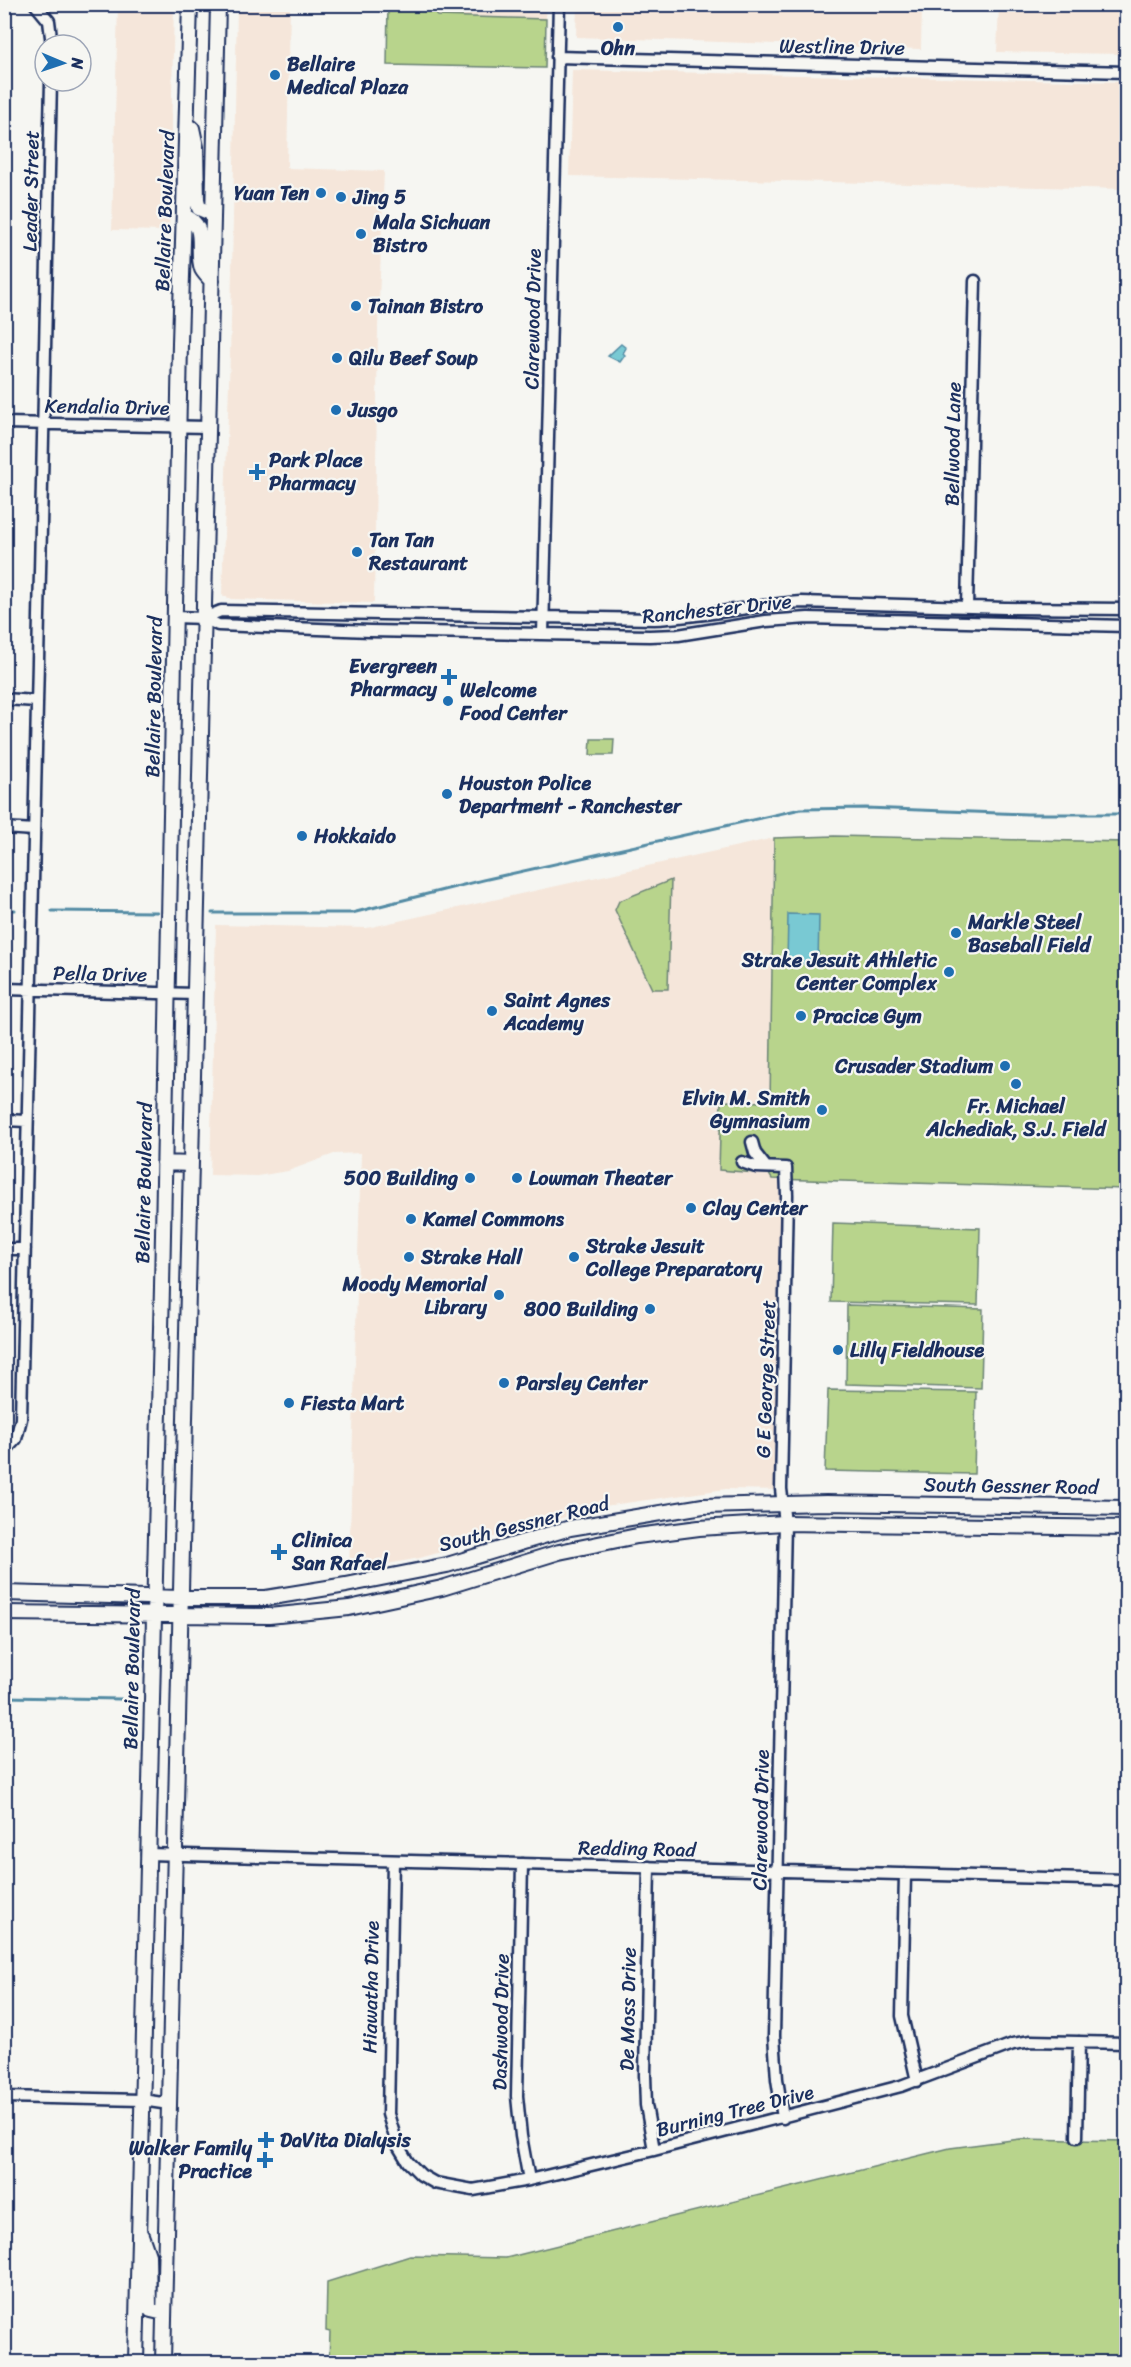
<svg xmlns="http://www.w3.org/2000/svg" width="1131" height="2367" font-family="Sriracha,sans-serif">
<rect width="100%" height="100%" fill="#f6f6f2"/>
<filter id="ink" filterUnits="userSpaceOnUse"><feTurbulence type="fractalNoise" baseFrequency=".0167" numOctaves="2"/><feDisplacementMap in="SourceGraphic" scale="12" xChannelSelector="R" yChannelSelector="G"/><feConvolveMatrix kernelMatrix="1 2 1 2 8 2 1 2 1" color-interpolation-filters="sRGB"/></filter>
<g filter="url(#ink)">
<path fill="#f5e6da" d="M118,5H174L169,231L112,230Z
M237,5H290L287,168L384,171L378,328L374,603L231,599L222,595L231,323Z
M437,5H547L546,19L436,16Z
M577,5H922L921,49L576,37Z
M999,5H1126V54L997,52Z
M572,70L1126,82V189L569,176Z
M774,838L770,1102L719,1170L761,1172L769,1174L772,1179L794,1180L786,1335L787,1490L726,1489L604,1506L420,1558L349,1571L361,1153L334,1154L288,1171L257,1176L210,1175L216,925L367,928Z"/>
<path fill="#b8d48c" stroke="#6a8275" stroke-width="1.5" d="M388,5H437V16L546,19L545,68L387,65Z
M591,739H614L613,755H590Z
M834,836L1126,842V1189L772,1179L769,1174L719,1170L721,1101L770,1102L774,838Z
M671,880L668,989H652L615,910L619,901Z
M833,1223L980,1228L978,1305L831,1302Z
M847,1305L983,1309L981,1388L846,1384Z
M828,1390L976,1392L974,1474L825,1471Z
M1020,2139L1126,2141V2362H329L330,2332L326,2331L327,2282L410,2256L506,2258L950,2148Z"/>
<path fill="#79c9d3" stroke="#538ba4" stroke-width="1.5" d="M621,344L626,348L623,353L625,355L620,362L608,356Z
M788,914L819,915L818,964H787Z"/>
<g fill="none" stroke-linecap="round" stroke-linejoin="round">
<path stroke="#538ba4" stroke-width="3" d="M4,910H15
M52,911L157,912
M212,913H352L483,880L801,809L866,808L1027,814H1126
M4,1697L121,1699"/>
<g stroke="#1b2f5e" stroke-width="15">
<path id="minor" d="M35,4L49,21L52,45
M557,57L1126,72
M4,423L208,427
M967,607L975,281
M175,617L204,618L218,625L370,631L649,636L678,635L766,621L808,618L1126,626
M204,618L221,611L654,619C703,617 752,605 801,602L1005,608L1126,609
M543,634L559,4
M4,699L37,701
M4,828L34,830
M4,989L195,994
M4,1120L27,1121
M752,1142L755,1153L766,1167
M742,1162L756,1167L786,1168L787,1195L781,1489L785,1523L774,2036L777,2079L783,2118
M4,1249H25
M4,1452L16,1439L21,1419L51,81
M147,1854L1126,1880
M393,1861L388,2114L397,2144L408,2162L421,2175L435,2183L473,2190L529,2180L654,2150L901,2086L1013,2044L1031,2041L1126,2043
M522,1864L517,2096L521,2136L529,2180
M649,1867L645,2075L646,2105L654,2150
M905,1874L902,2016L917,2081
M4,2097L142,2100L169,2104
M1077,2137L1079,2042"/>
</g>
<g stroke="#1b2f5e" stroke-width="18">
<path id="major" d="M192,128L196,147L197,201L199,208L213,214
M184,216C209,225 195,250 202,269C204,273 209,278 212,281
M164,1163L191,1164
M4,1593L181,1598H266L346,1585L447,1565L570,1528L703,1506L826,1503L1126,1508
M4,1613L269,1616L349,1608L442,1588L559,1552L637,1536L699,1528L785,1523L1126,1528
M141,2235L148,2255L149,2307L151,2310L164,2313
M136,2362L162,1287L180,343L190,4
M163,2362L218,4"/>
</g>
<use href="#minor" stroke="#f6f6f2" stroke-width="10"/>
<use href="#major" stroke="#f6f6f2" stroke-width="14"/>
</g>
</g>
<g fill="#1f6fb2" stroke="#f6f6f2" stroke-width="2">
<circle cx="618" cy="27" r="6"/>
<circle cx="275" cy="75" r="6"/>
<circle cx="321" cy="193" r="6"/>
<circle cx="341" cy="197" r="6"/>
<circle cx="361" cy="234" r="6"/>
<circle cx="356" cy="306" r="6"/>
<circle cx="337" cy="358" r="6"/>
<circle cx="336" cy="410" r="6"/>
<path d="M254 463h6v6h6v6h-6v6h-6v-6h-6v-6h6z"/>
<circle cx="357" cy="552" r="6"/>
<path d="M446 668h6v6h6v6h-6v6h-6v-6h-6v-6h6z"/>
<circle cx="448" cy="701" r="6"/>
<circle cx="447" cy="794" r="6"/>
<circle cx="302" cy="836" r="6"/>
<circle cx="956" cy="933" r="6"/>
<circle cx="949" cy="972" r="6"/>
<circle cx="492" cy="1011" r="6"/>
<circle cx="801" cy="1016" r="6"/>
<circle cx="1005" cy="1066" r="6"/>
<circle cx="1016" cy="1084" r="6"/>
<circle cx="822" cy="1110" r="6"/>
<circle cx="470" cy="1178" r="6"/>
<circle cx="517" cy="1178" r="6"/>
<circle cx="691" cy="1208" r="6"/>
<circle cx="411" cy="1219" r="6"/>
<circle cx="409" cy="1257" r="6"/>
<circle cx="574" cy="1257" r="6"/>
<circle cx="499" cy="1295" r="6"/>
<circle cx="650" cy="1309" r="6"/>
<circle cx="838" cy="1350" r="6"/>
<circle cx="504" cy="1383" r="6"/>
<circle cx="289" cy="1403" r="6"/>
<path d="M276 1543h6v6h6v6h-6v6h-6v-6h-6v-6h6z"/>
<path d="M263 2131h6v6h6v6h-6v6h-6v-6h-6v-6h6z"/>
<path d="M262 2151h6v6h6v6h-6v6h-6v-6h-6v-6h6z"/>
</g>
<g text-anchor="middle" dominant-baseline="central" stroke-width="4.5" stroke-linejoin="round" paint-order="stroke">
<g font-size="20" fill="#1b2f5e" stroke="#f6f6f2">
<text transform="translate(842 47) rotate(1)">Westline Drive</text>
<text transform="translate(31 191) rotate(-89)">Leader Street</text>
<text transform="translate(165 211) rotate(-88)">Bellaire Boulevard</text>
<text transform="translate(533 319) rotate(-89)">Clarewood Drive</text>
<text transform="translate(107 407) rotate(1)">Kendalia Drive</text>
<text transform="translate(953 444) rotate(-89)">Bellwood Lane</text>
<text transform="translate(717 609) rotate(-6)">Ranchester Drive</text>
<text transform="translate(154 697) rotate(-89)">Bellaire Boulevard</text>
<text transform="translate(100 974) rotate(1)">Pella Drive</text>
<text transform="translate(144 1183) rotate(-89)">Bellaire Boulevard</text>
<text transform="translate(766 1379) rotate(-88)">G E George Street</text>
<text transform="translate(1011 1486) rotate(1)">South Gessner Road</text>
<text transform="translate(524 1524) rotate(-14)">South Gessner Road</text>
<text transform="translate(132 1669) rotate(-89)">Bellaire Boulevard</text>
<text transform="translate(761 1820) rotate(-89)">Clarewood Drive</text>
<text transform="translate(637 1849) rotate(1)">Redding Road</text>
<text transform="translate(371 1987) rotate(-89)">Hiawatha Drive</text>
<text transform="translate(628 2009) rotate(-89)">De Moss Drive</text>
<text transform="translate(501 2022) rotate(-89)">Dashwood Drive</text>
<text transform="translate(735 2111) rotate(-14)">Burning Tree Drive</text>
</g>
<g font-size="20" font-weight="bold" fill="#1b2f5e" stroke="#f6f6f2" text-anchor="start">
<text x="618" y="48" text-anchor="middle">Ohn</text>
<text x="287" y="64">Bellaire<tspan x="287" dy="23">Medical Plaza</tspan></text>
<text x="309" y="193" text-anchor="end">Yuan Ten</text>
<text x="353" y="197">Jing 5</text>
<text x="373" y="222">Mala Sichuan<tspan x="373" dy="23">Bistro</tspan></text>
<text x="368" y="306">Tainan Bistro</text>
<text x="349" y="358">Qilu Beef Soup</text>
<text x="348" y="410">Jusgo</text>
<text x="269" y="460">Park Place<tspan x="269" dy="23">Pharmacy</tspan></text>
<text x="369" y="540">Tan Tan<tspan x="369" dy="23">Restaurant</tspan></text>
<text x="437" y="666" text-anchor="end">Evergreen<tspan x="437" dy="23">Pharmacy</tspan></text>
<text x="460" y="690">Welcome<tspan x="460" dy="23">Food Center</tspan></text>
<text x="459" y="783">Houston Police<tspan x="459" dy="23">Department - Ranchester</tspan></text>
<text x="314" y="836">Hokkaido</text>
<text x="968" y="922">Markle Steel<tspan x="968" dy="23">Baseball Field</tspan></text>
<text x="937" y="960" text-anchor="end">Strake Jesuit Athletic<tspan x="937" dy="23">Center Complex</tspan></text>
<text x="504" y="1000">Saint Agnes<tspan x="504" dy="23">Academy</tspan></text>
<text x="813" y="1016">Pracice Gym</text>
<text x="993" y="1066" text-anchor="end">Crusader Stadium</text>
<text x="810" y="1098" text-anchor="end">Elvin M. Smith<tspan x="810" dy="23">Gymnasium</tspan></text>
<text x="1016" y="1106" text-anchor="middle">Fr. Michael<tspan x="1016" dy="23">Alchediak, S.J. Field</tspan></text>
<text x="458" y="1178" text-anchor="end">500 Building</text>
<text x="529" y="1178">Lowman Theater</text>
<text x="703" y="1208">Clay Center</text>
<text x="423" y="1219">Kamel Commons</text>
<text x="586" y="1246">Strake Jesuit<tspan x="586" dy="23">College Preparatory</tspan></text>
<text x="421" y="1257">Strake Hall</text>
<text x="487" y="1284" text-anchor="end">Moody Memorial<tspan x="487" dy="23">Library</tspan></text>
<text x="638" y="1309" text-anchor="end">800 Building</text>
<text x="850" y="1350">Lilly Fieldhouse</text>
<text x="516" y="1383">Parsley Center</text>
<text x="301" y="1403">Fiesta Mart</text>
<text x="292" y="1540">Clinica<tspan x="292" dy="23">San Rafael</tspan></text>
<text x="280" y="2140">DaVita Dialysis</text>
<text x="252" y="2148" text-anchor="end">Walker Family<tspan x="252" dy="23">Practice</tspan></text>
</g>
</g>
<rect width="1131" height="2367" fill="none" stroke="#f6f6f2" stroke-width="24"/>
<rect x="12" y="12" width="1107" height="2343" fill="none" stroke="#1b2f5e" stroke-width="2" filter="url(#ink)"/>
<g transform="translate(63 63) rotate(92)"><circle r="28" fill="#f6f6f2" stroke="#9ea6b7" stroke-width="1.5"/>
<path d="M0-4.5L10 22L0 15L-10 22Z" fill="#1f6fb2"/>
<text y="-9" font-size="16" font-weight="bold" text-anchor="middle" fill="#1b2f5e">N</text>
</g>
</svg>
